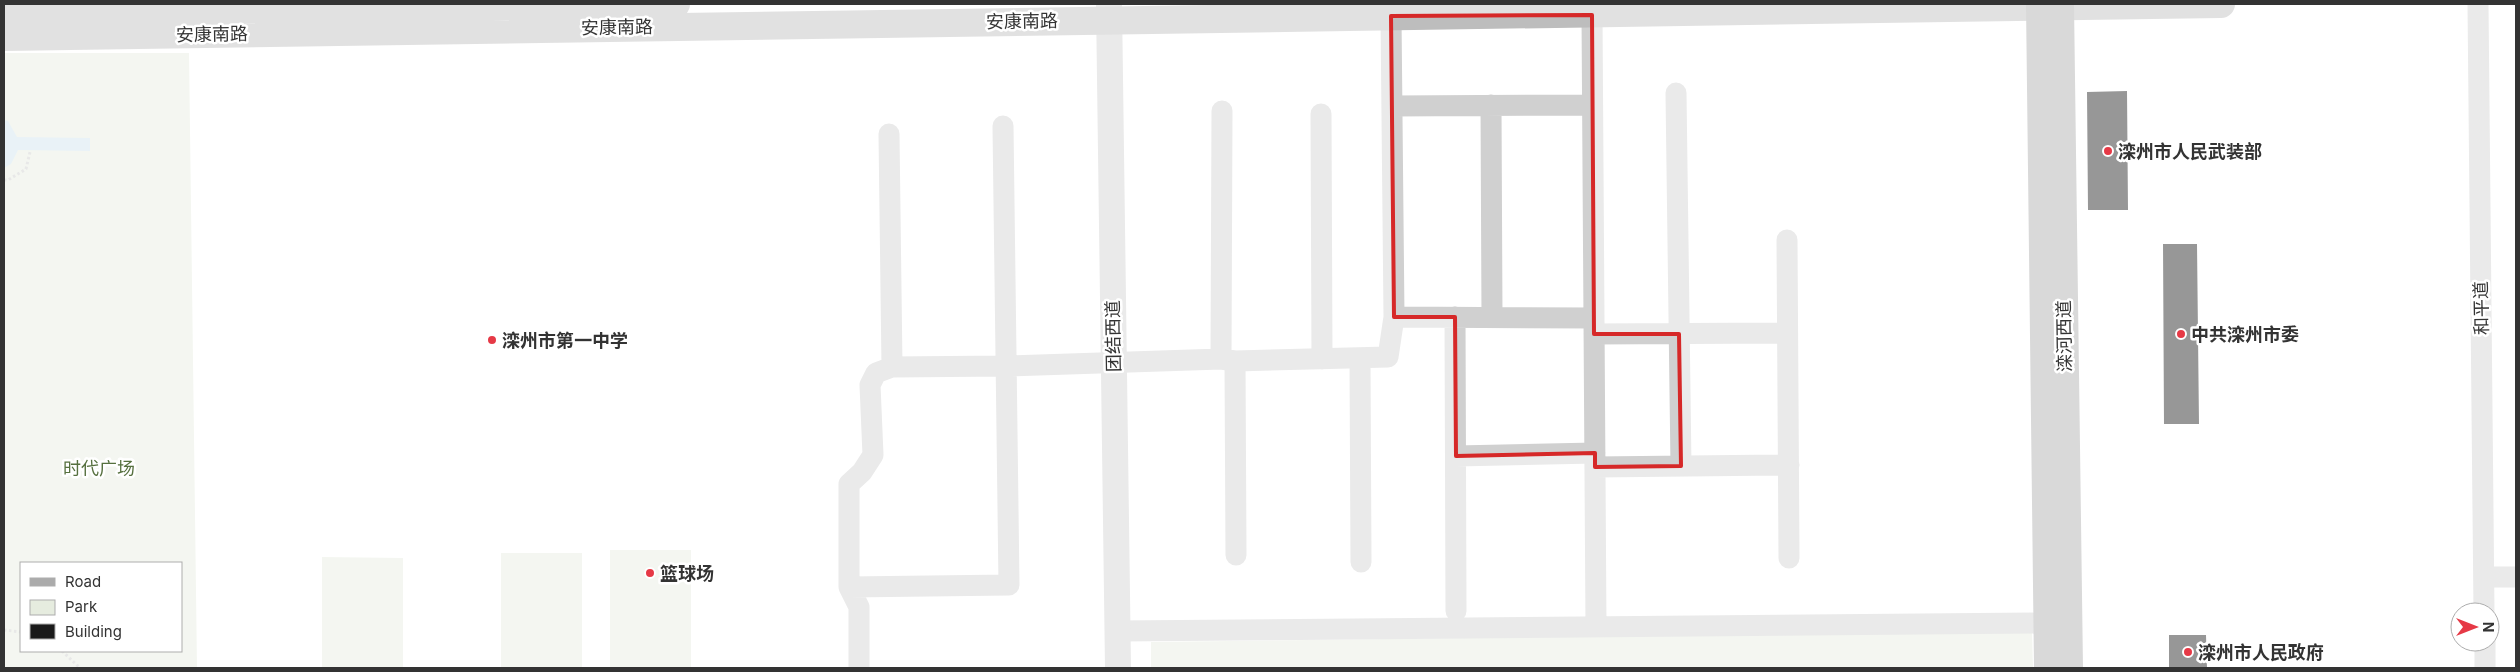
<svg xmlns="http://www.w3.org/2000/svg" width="2520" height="672" font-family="Inter,'Noto Sans SC',sans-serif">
<rect width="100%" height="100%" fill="#fff"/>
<path fill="#e6ecdf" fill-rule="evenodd" d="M4,53H189L197,668H4ZM21,563H181V651H21Z
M610,550H691V668H610Z
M501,553H582V668H501Z
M322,557L403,558V668H322Z
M2032,631L2033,668H1151V642Z"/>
<path fill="#cfe2ee" d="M4,120L8,121L17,137L90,138V151L18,150L11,164L4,168Z"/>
<path fill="#1a1a1a" d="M2127,91L2128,210H2088L2087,92Z
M2163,244H2197L2199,424H2164Z
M2169,635H2206L2207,668H2169Z"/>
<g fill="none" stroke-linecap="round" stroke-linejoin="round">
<path stroke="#cdcdcd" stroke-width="3" stroke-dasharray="2.5 2.5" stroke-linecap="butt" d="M4,180H8L26,169L30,152
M4,630L21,632
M62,651L80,668"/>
<path stroke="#d0d0d0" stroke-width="21" d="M2478,4L2484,612
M1592,15L1596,627
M1676,93L1681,466
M1491,105L1492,317
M1392,106L1592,105
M1321,114L1322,359
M889,134L892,367
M1787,240L1789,558
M1394,317L1594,318
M1455,317L1456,611
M1594,334L1787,333
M1221,359L1222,111
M1360,359L1361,562
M1235,361L1236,555
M1456,456L1595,453
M1595,467L1789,465
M2484,577H2516
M849,587L1009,585L1003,126
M1118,631L2048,623
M2485,642V668
M859,668V607L849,587V484L862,472L873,455L870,385L876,373L892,367L1006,366L1221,359L1235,361L1388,357L1394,317L1391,16"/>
<path stroke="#d0d0d0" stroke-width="26" d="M1109,4L1118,668"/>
<path stroke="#bdbdbd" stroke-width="28" d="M4,13L676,4
M4,37L2221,4"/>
<path stroke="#ababab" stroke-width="28" d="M2040,4L2048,668
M2060,4L2069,668"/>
</g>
<path d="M0 0H2520V672H0ZM1592,15L1594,334H1679L1681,466L1595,467V453L1456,456L1455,317H1394L1391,16Z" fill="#fff" fill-opacity=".55" fill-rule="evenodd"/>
<path fill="none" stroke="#d62828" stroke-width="4" stroke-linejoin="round" d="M1592,15L1594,334H1679L1681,466L1595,467V453L1456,456L1455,317H1394L1391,16Z"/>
<g fill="#e63946" stroke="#fff" stroke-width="2">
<circle cx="2108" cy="151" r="5"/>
<circle cx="2181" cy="334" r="5"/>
<circle cx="492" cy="340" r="5"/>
<circle cx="650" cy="573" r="5"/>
<circle cx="2188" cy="652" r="5"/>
</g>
<g text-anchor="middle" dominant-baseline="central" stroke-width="5" stroke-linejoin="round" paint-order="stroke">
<g font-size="18" fill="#333" stroke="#fff">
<text transform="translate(1022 21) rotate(-1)">安康南路</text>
<text transform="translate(617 27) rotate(-1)">安康南路</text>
<text transform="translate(212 34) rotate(-1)">安康南路</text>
<text transform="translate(2481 308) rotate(-91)">和平道</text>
<text transform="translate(1113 336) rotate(-91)">团结西道</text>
<text transform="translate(2064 336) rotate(-91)">滦河西道</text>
</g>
<g font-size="18" font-weight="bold" fill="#333" stroke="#fff" text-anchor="start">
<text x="2118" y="151">滦州市人民武装部</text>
<text x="2191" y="334">中共滦州市委</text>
<text x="502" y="340">滦州市第一中学</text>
<text x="660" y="573">篮球场</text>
<text x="2198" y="652">滦州市人民政府</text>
</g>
<g font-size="18" fill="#56703f" stroke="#fff">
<text x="99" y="468">时代广场</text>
</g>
</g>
<rect width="2520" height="672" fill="none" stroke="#333333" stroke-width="10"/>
<rect x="20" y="562" width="162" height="90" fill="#ffffff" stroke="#adadad"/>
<rect x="30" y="578" width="25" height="8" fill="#ababab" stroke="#adadad"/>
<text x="65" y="587" font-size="15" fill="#333333">Road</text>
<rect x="30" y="600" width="25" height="15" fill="#e6ecdf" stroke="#adadad"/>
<text x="65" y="612" font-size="15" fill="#333333">Park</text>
<rect x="30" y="624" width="25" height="15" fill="#1a1a1a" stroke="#adadad"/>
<text x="65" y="637" font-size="15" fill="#333333">Building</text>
<g transform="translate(2475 627) rotate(90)"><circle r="24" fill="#ffffff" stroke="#adadad"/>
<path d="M0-4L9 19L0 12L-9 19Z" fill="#e63946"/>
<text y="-8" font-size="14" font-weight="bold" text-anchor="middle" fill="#333333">N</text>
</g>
</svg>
